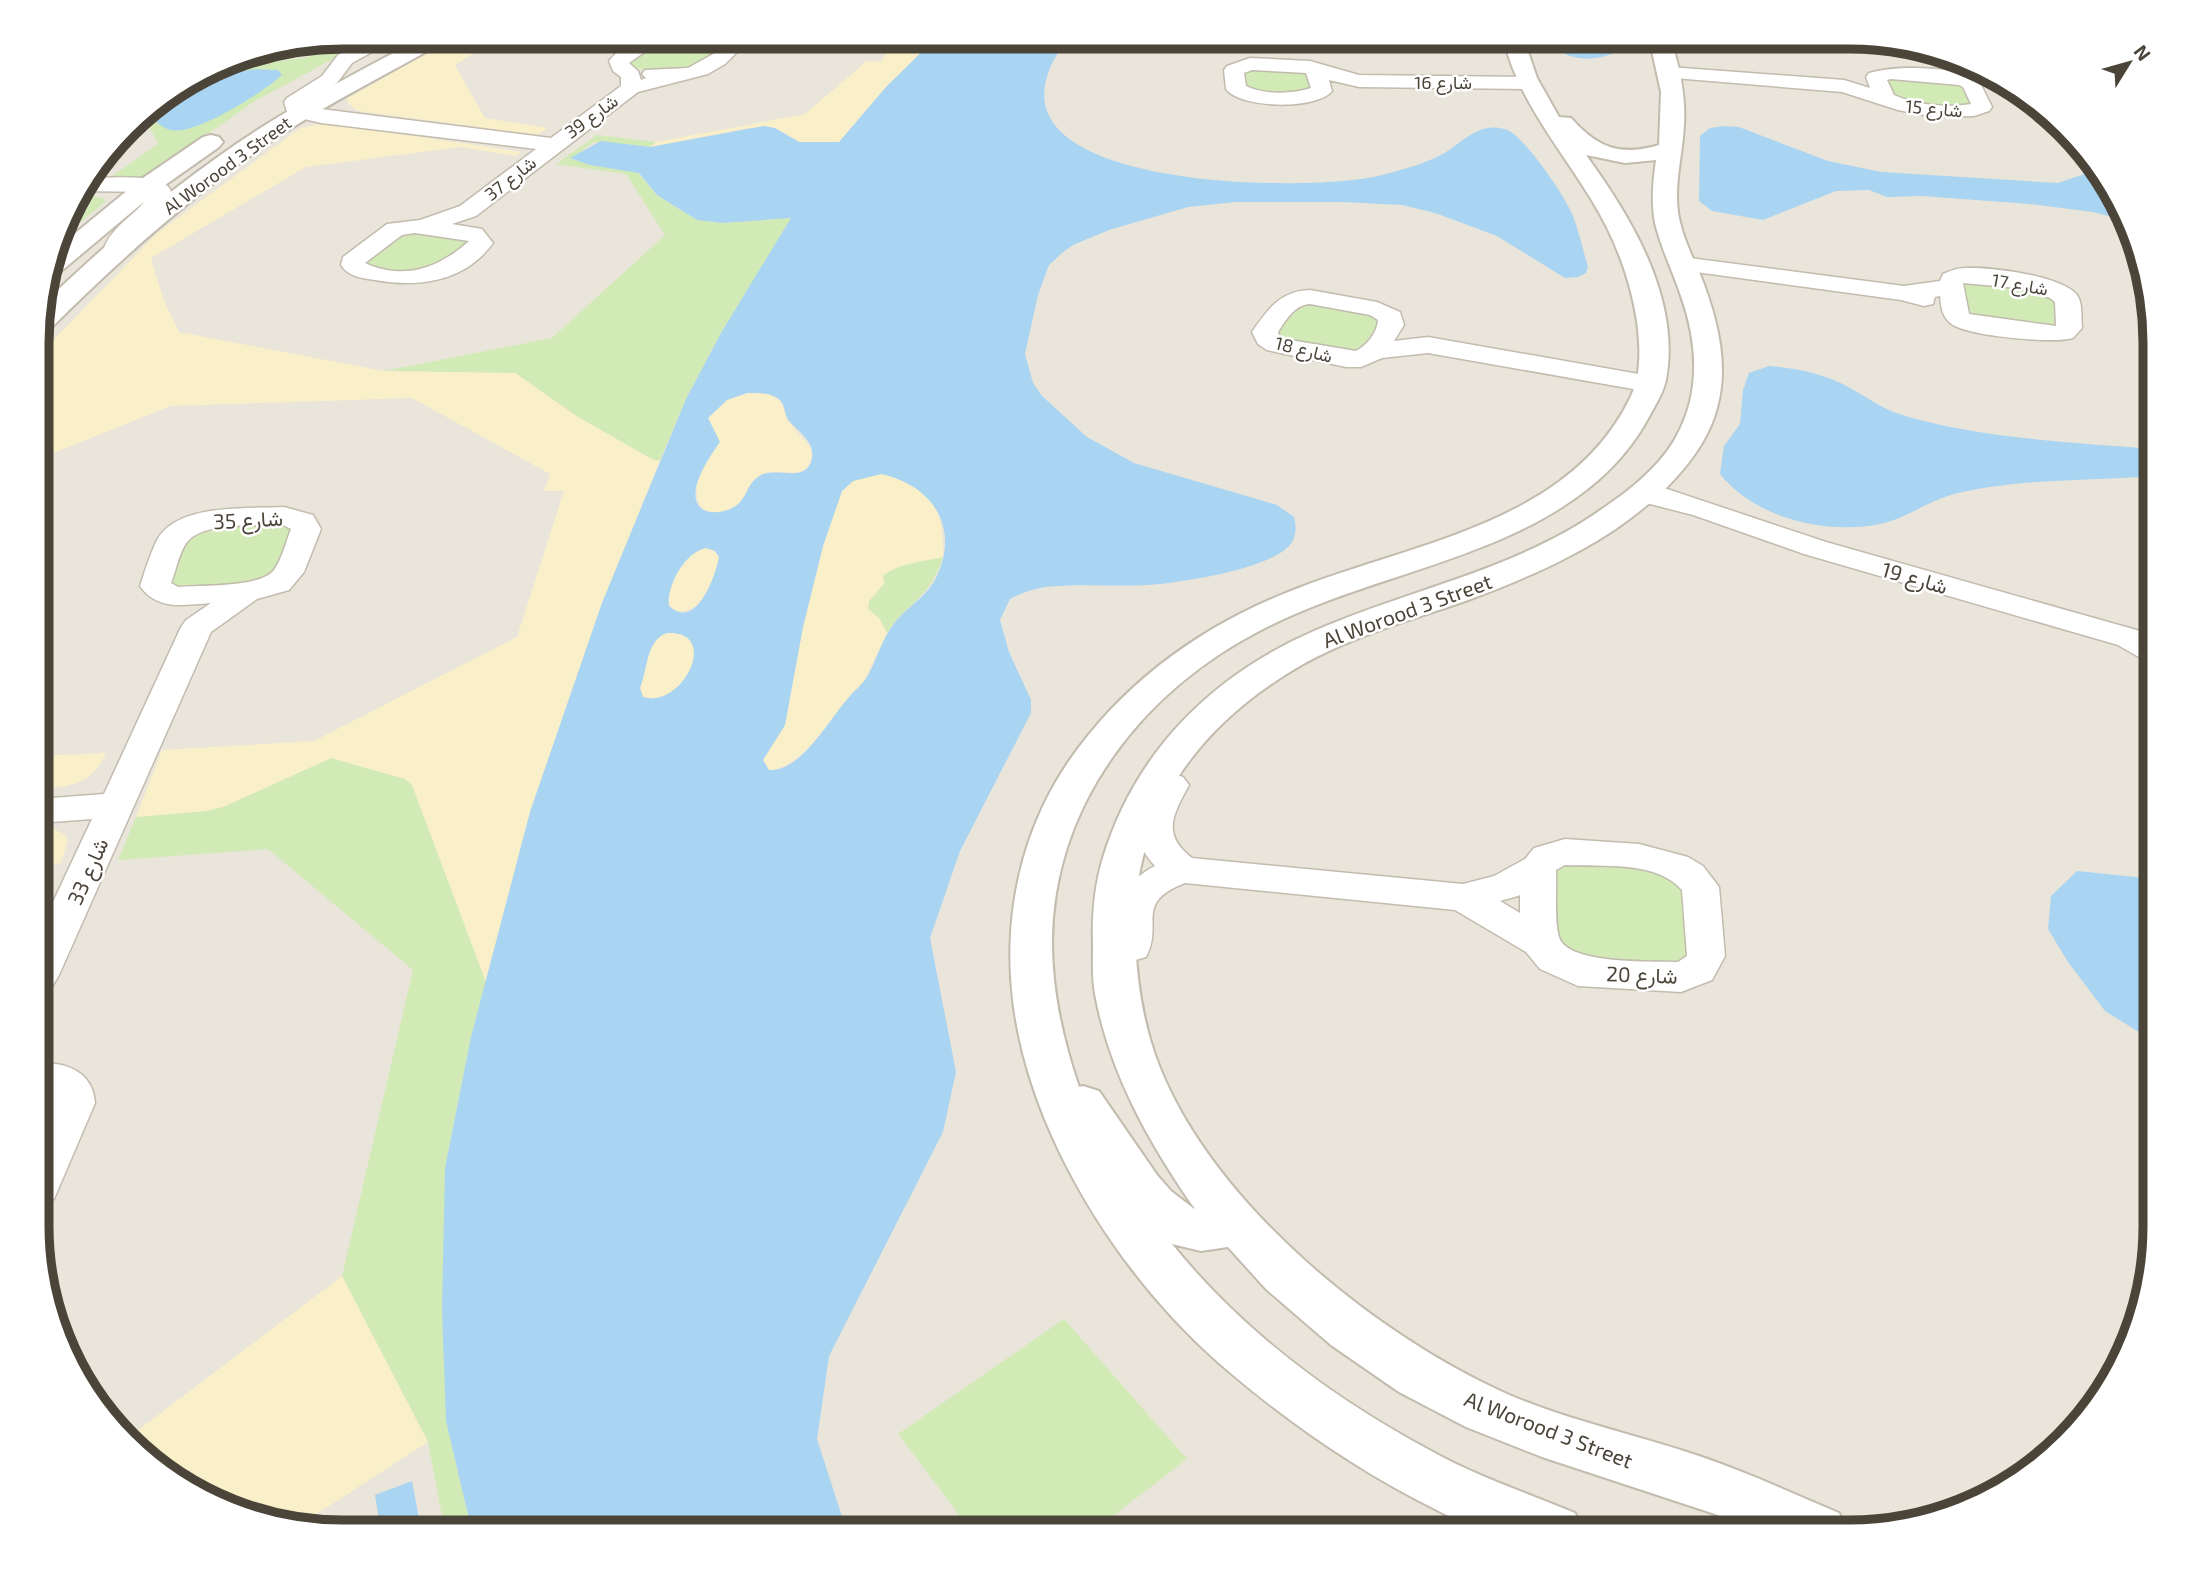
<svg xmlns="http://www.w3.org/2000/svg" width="2192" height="1569" font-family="'Exo 2',Vazirmatn,sans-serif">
<rect width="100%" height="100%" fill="#f6f3ec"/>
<path fill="#eae5da" d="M343,37H1868L1948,53L2036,100L2123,207L2155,324V1245L2139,1325L2092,1413L1985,1500L1849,1532H324L244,1516L156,1469L78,1379L39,1265V304L69,207L141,113L226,60Z"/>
<path fill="#d2eab5" d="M342,37H367L368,40L255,101L150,174L130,180L108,179L158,144L142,112L148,109L152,116L270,69L195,80L207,72L308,57Z
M872,37H937L927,47L905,42L887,46Z
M669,43L715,52C688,76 661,76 628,65L629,61L652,45Z
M1242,68L1308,70L1314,90L1307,94L1243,91Z
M1888,77L1962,85L1970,103C1955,111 1913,105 1896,100L1885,79Z
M597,135L656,142L650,147L594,142L570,159L638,173L657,195L697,220L722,223L792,218L721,333L686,399L660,460H654L578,417L515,373L384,371L552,338L665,235L626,174L556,164Z
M86,195L103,198L105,202L59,240L69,207Z
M403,231L468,239L470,242L436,271L413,274L363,264Z
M1963,282L2035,289L2055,299L2057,328L1966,315L1960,284Z
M1306,302L1367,313L1379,319L1380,323L1358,353L1284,342L1275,336L1293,305Z
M277,522L291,527L293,532L277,574L262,583L181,589L164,584L182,538L196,528Z
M943,557C929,600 909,600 887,633L879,618L868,609L869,601L884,584L883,576C895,564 926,561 943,557Z
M331,758L405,779L412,785L486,982L471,1037L445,1168L446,1421L472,1532H445L428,1442L342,1276L413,970L268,849L118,860L136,817L206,811L223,807Z
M1576,861L1659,871L1682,882L1695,956L1683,969L1577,958L1557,946L1555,866Z
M1064,1319L1187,1459L1092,1532H972L898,1434Z"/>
<path fill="#f9efc9" d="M455,37H499L455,65L485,118L547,128L538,135L365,112L356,110L347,102L348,98Z
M905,42L927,47L887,86L839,142H799L775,128H747L650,147L656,142L805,114L867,61L880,62L890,49L887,46Z
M325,123L521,152L516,156L461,147L306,167L151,258L163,298L179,332L384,371L515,373L578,417L653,460H660L602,603L530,812L486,982L412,785L405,779L331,758L223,807L206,811L136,817L162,750L314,741L517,637L564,491H544L550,474L412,398L170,406L39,459V355L156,234L300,128Z
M747,393L769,394L781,401L788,421L811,448L812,458L807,468L799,473L775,472L749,488C741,518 684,528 699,475C703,464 713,452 719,442L708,418L727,400Z
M881,474C930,485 945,508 943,557C926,561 895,564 883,576L884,584L869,601L868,609L879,618L887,633L864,681C841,704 802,771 769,770L763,760L785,725L803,627L823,546L842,491L853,481Z
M706,548L715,551L719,557C715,580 703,618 673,610L668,602C670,582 685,552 706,548Z
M667,633C722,630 683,710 643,697L640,688C648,668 646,640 667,633Z
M106,753C92,784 71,787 39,789V756Z
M39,828C50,828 63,830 68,840L61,863L39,866Z
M342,1276L428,1442L298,1526L244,1516L156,1469L129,1437Z"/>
<path fill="#a9d4f2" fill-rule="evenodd" d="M937,37H1072C1054,52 1039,84 1046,108C1069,189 1312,191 1378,176C1399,171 1420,165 1439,156C1460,145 1478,121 1505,129C1523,134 1566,197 1573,216C1579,232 1583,250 1588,267L1586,273L1578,277L1565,278L1497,236L1435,213L1402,205L1342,202H1236L1188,207L1109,230L1073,245L1062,253L1049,265L1038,295L1025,354L1033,383L1042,396L1087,437L1134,463L1277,505L1294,517C1297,528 1296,539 1288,547C1265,570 1180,583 1148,585C1114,587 1079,583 1045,587C1033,589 1021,593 1010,599L1000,620L1009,652L1031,700V713L960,851L930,938L956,1072L943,1132L829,1356L817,1439L847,1532H472L446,1421L442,1308L445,1168L471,1037L530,812L602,603L686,399L721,333L791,218L722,223L697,220L657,195L639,173L590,165L570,158L601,141L650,147L764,126L775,128L799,142H839L887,86ZM747,393C758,393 775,392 782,403C786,409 784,416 790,422C799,432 815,442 812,458C808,484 776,467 761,475C741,486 751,507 719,512C712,513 703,512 699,506C686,490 711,455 720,442L708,418L727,400ZM881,474C932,485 961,527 936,578C926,598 906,607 893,625C881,641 877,660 867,677C862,685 855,690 849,697C829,719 802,772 769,770L763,760L785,725L803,627L823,546L842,491L853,481ZM706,548L715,551L719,557C716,575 696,632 669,606C666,586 685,552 706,548ZM667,633C722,630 682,710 643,697L640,688C648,668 646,640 667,633Z
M1593,37H1634C1620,57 1586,65 1563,53C1573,45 1587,49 1597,40Z
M255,69L278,70L282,75C265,91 195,136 171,130C159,127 153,119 148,109L195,80Z
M1724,126L1739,127L1828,161L1881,172L2058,183L2094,171L2123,207L2127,221L2093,212L2030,204L1922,196L1887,197L1869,190L1836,191L1763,220L1712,211L1699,201L1700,136L1710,128Z
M1769,366C1797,368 1825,374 1850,388C1869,398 1880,408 1902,415C1982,439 2071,442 2155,449V479L2139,477C2078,481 2013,479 1954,494C1928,501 1905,519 1880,524C1825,535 1755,518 1720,474L1724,446L1740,424L1743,390L1749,373Z
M2077,871L2155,879V1039L2147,1037L2105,1011L2068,962L2048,929L2051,896Z
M412,1481L420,1524L413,1527L412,1532H381L375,1495Z"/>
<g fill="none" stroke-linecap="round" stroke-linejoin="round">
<g stroke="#c2bbae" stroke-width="3">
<path id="minor" d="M369,37H387L383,46L352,63L337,83L304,104L305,107L551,138L621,86V77L613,71L609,61C616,52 630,41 640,38C660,32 724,35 737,52L725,64L708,74L638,92L476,216L452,224L482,229L493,243C465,282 418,288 375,280C361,278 349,277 341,265L343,257L387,224L420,220L460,206L536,149L321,123L288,115L284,102L287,98L322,76L338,55ZM653,46L688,47L715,53L688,68L645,70L642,74L646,78L641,80L638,71L629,63ZM415,233L469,241C439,268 404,281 365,263L402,235Z
M1250,58L1310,61L1359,75L1528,77L1535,79L1538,83L1535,87L1528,89L1359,87L1329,80L1332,91C1317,110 1241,109 1226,89L1224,70L1227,66ZM1252,70L1306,73L1311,88C1292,94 1264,95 1246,86L1244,73Z
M1669,67L1844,80L1870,88L1866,77L1869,73C1896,65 1952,66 1978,79L1992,107L1989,111L1974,116L1934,117L1898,110L1842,92L1662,77L1659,73L1662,69ZM1891,79L1959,85L1963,87L1971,104C1946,108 1916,105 1894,95L1887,80Z
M91,178C107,178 188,170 168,203C159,217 143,224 132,236C128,242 128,250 123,256H107L103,251C111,223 145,211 149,192L81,191Z
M1682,257L1904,286L1940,281L1943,274C1950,271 1957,268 1965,268C1990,267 2061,275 2077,295C2083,303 2081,319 2082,328L2073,338C2052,344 1971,336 1953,325C1942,318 1941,307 1940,296L1935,297L1933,304L1924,306L1901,300L1674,269L1670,264L1674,259ZM1963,283L2018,288L2050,298L2055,302L2056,326L1969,314Z
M1310,290L1377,302L1400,312L1404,325L1394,341L1428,337L1650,376L1659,378L1663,384L1659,390L1650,392L1428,353L1382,358L1361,367H1346L1267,350L1258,344L1252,332C1268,309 1280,291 1310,290ZM1310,304L1370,315L1378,320C1377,333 1367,345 1356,351L1284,339L1279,335L1278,332C1286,320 1294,305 1310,304Z
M1646,482L1826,542L2140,631L2155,639V663L2144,660L2118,645L1804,554L1693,515L1646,503L1632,491L1636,485Z
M284,507L313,515L321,529L304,572L289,590L257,599L211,632L59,975L53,985L39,990V932L92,819L39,823V799L104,794L181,627L186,620L211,603C185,605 157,611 140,586C145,571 150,554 157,540C177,503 248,509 284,507ZM283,525L291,529C286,542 282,559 274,570C260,588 200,585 178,587L171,583C176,571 179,552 187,542C204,521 258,526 283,525Z
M1171,773L1183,777L1189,785C1173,815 1161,834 1192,858L1463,884L1494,876L1525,859L1534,848L1565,839L1639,844L1688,857L1703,866L1719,887L1725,956L1712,980L1681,992L1578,986L1540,969L1526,952L1455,910L1185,883C1133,903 1164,924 1146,957L1132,961L1118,957C1099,923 1123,881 1155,866C1125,834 1138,810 1159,777ZM1565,865C1601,867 1656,860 1682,890L1687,956L1678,962C1653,961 1567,965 1559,937C1554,919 1557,889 1556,870ZM1520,895V913L1500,901L1518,896Z
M39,1063C67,1062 93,1072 95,1103L54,1199L39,1204V1135L53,1103L51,1095H39Z"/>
</g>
<g stroke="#c2bbae" stroke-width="4">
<path id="tertiary" d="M423,37H448L445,41C388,74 328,103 273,140C192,195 119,260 49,330L39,332V308C107,242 180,180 259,129C312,95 368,67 423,37Z
M1503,37H1523L1537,78L1559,117L1571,118C1597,147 1619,157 1659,145L1661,92L1649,37H1670C1679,65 1686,94 1684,124C1683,153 1674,182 1678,212C1681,233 1691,254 1700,274C1722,330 1735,388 1702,443C1681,478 1650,505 1617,528C1571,559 1520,581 1468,600C1406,622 1341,639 1285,675C1190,735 1130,823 1135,939C1137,983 1143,1026 1160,1068C1215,1205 1375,1335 1507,1394C1567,1420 1633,1434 1696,1455C1745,1471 1791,1493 1839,1513L1847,1532H1756L1715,1514L1542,1457L1466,1427L1399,1392L1331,1345L1266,1289L1228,1247L1201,1251L1172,1244C1242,1331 1335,1400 1433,1452C1478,1477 1527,1493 1575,1513L1583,1532C1557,1532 1508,1537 1485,1532C1468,1528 1451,1517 1435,1509C1356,1470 1286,1421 1219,1363C1119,1275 1029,1134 1013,1000C1003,916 1021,831 1069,761C1122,685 1196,630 1281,595C1401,544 1569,528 1631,396C1642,373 1640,345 1637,321C1630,277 1614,236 1591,199C1558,145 1518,100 1503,37ZM1586,155L1625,163L1656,160C1653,181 1651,202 1655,223C1661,248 1673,272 1681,296C1698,344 1701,394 1675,439C1654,475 1615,501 1581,523C1497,574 1403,592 1314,631C1211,676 1134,753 1102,861C1094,889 1092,916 1093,945C1093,961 1092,978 1095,994C1110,1074 1149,1143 1195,1209L1193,1208L1171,1191L1157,1175L1099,1091L1083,1086L1079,1087C1063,1040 1052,992 1052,942C1053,803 1144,689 1265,628C1342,589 1427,572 1506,537C1566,510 1619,474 1650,415C1656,404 1663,393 1666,380C1681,299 1631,217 1586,155Z
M211,135L219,137L223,142L219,147L158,190L59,273L48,274L56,249L140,180L203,137Z"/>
</g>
<use href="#minor" fill="#fff" fill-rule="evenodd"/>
<use href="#tertiary" fill="#fff" fill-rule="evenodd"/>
</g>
<g text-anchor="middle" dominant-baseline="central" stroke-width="5" stroke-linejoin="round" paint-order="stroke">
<g font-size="18" fill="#4b4439" stroke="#fff">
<text x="1443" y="82">شارع 16</text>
<text transform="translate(1934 108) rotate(5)">شارع 15</text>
<text transform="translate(591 116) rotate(-36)">شارع 39</text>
<text transform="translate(227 165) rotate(-36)">Al Worood 3 Street</text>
<text transform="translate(510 178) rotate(-38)">شارع 37</text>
<text transform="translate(2020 284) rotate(10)">شارع 17</text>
<text transform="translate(1304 349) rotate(14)">شارع 18</text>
</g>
<g font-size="21" fill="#4b4439" stroke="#fff">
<text transform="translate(248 519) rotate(-3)">شارع 35</text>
<text transform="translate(1915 577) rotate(16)">شارع 19</text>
<text transform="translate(1407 610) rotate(-20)">Al Worood 3 Street</text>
<text transform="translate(87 871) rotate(-66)">شارع 33</text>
<text transform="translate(1642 974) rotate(2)">شارع 20</text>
<text transform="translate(1549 1429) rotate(21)">Al Worood 3 Street</text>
</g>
</g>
<path d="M0 0H2192V1569H0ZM343 49H1849A294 294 0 0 1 2143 343V1226A294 294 0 0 1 1849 1520H343A294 294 0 0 1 49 1226V343A294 294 0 0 1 343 49Z" fill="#fff" fill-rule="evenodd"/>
<path fill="none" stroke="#4b4439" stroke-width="9" d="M343 49H1849A294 294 0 0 1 2143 343V1226A294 294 0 0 1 1849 1520H343A294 294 0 0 1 49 1226V343A294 294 0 0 1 343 49Z"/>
<g transform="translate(2129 63) rotate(53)" stroke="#ffffff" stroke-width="5" paint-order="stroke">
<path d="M0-5L12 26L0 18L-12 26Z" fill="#4b4439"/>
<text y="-10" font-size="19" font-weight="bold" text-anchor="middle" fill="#4b4439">N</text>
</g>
</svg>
